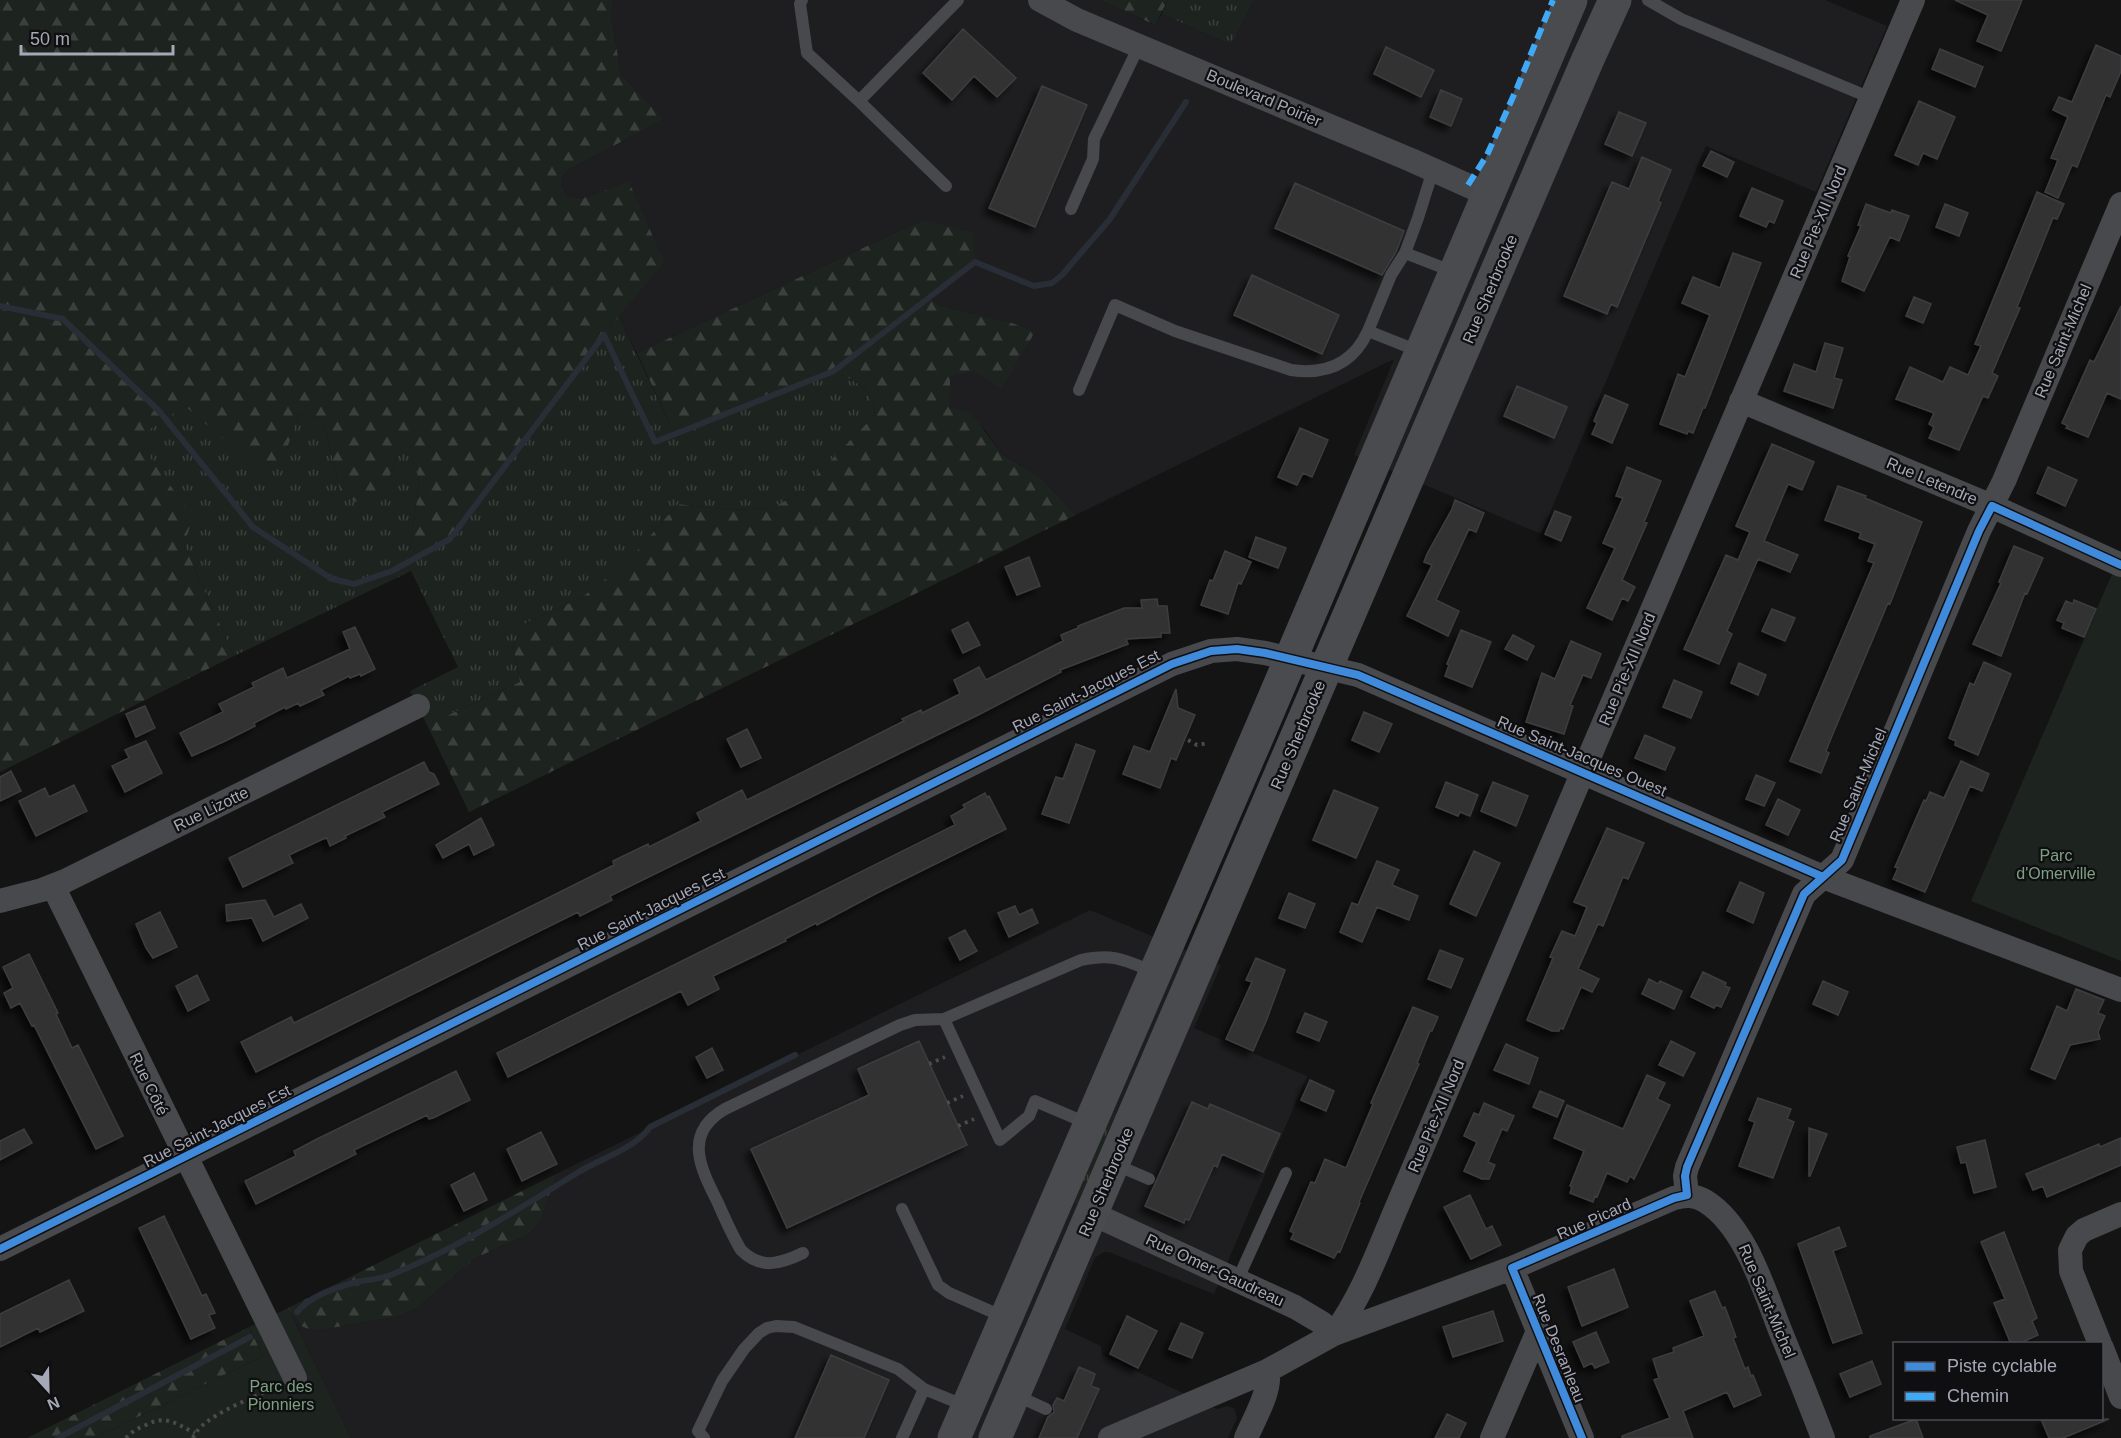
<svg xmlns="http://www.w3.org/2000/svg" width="2121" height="1438" font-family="Arial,sans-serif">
<defs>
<pattern id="grass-tufts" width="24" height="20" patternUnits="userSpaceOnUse" patternTransform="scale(1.5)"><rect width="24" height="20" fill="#1d231e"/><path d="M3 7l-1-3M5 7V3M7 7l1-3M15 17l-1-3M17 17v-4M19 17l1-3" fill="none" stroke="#3b403c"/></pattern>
<pattern id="forest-firs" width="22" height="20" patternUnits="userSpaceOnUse" patternTransform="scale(1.5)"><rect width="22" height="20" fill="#1d231e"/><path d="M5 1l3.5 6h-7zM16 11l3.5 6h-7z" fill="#3b403c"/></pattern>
<filter id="shadow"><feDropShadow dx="-5.5" dy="5.5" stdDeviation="3" flood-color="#0009"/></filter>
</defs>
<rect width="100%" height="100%" fill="#141414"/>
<path fill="#1e1e20" d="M613,0H1100L1154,25L1162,14L1231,45L1254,0H1825L1887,26L1816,192L1706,146L1541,534L1354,455L1394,359L1076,515L1040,477L1003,455L985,430L950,408V377L974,370L1012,323L941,306L928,297L975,262L923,220L637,353L619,317L663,262L629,183L579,199L567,196L561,186L563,175L570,169L664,119L621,75L611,15Z
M1090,910L1221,965L1194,1028L1307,1076L1214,1294L1109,1252H1104L1095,1258L1065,1329L1101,1346L1102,1355L1217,1409L1227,1406L1234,1408L1237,1418L1228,1438H351L288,1308L301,1326L314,1331L395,1317L416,1309L475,1258L529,1234L541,1219L556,1174Z"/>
<path fill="url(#grass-tufts)" d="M1168,0H1254L1231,45L1162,14Z
M619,317L674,433L834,371C859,384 870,385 875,415L797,495L771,508L729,510L678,504L627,562L581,598L526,623L513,645L520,682L427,725L410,691L458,667L411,571L234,656L136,438L185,405L254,465L284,457L299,414L323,419L340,490L380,503L397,456L404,450L417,467L419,484L410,551Z
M1110,1111L1121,1116L1082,1207L1071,1201Z"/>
<path fill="url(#forest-firs)" d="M0,0H613L611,15L621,75L664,119L570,169L563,175L561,186L567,196L580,199L629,182L664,262L604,335L450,539L417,558L410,551L419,484L417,467L404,451L397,456L380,503C365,505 349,503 340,490L323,419L299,414L284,457L270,466L254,465L185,406L136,438L193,517L184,545L234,656L0,772Z
M1100,0H1168L1155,25Z
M923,220L973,233L975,261L928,297L941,306L1012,323L1035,332L1001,389L974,371L950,377V408L969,411L1003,455L1040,477L1076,515L469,812L427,725L520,682L513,645L526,623L581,598L627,562L678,504L729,510L771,508L797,495L875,415C870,385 859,383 833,371L674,433L637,353Z
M556,1174L541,1219L529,1234L475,1258L416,1309L395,1317L314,1331L301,1326L288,1308Z
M249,1327L263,1356L95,1438H27Z"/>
<path fill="#1d231e" d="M2121,553V961L1971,901Z
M288,1308L351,1438H95L263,1356L249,1327Z"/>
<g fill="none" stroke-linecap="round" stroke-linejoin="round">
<path stroke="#282d36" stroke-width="6" d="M0,306L63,319L159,411L253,527L332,579L354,584L392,571L450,539L604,335L655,442L834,371L975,262L1034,286L1052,283L1062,275L1110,219L1186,102
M297,1312C310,1296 337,1287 357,1282C367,1280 378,1279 388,1276C455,1250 517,1210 577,1173C599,1159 635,1149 650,1127L795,1055
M58,1438L250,1337"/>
</g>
<path fill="#323233" stroke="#3d3d40" stroke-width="1.5" filter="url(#shadow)" d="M1955,0H2022L2001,51L1977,41L1988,15Z
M963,29L1016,78L997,97L974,76L952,100L923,73Z
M2096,45L2121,56V71L2110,97L2106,95L2077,167L2072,165L2058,198L2045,192L2058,160L2051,158L2068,117L2053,110L2059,97L2072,102Z
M1386,47L1434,70L1421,97L1374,74Z
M1940,49L1983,67L1975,87L1932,69Z
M1042,86L1087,105L1035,227L989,208Z
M1441,90L1462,99L1451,126L1430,117Z
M1919,101L1955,117L1937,159L1923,153L1918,165L1895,155Z
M1619,112L1646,123L1632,156L1605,144Z
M1711,151L1734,162L1727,177L1703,166Z
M1642,157L1671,170L1658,201L1661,203L1617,307L1611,304L1607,314L1564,296L1612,182L1629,189Z
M1295,183L1404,231L1396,252L1382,275L1275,228Z
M1752,188L1783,201L1774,223L1769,221L1766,227L1740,216Z
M2037,192L2064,204L2057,219L2053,218L2017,307L2020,308L1992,373L1998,376L1988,398L1983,396L1959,450L1929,438L1934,427L1929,424L1934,413L1896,399L1910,367L1943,382L1950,367L1968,375L1981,346L1975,344Z
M1866,204L1891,213L1892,210L1909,216L1899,241L1890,237L1864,291L1842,281L1850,257L1848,256L1861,226L1858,225Z
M1945,204L1968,213L1959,236L1936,227Z
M1733,253L1761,263L1705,408H1703L1693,433L1688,431L1687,434L1660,424L1678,374L1685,377L1710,315L1682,303L1693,277L1720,288Z
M1252,275L1339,315L1322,354L1234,315Z
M1914,297L1931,304L1923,323L1906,316Z
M2121,306V399L2107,393L2088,437L2066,428L2068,426L2062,423L2090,360L2094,362Z
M1825,343L1843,348L1834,378L1842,380L1833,408L1784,391L1794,364L1816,372Z
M1517,386L1567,407L1554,438L1504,416Z
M1605,395L1628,405L1612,443L1592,434L1597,423L1594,421Z
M1300,428L1328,440L1312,477L1303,473L1297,485L1278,477Z
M1772,444L1814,462L1802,490L1788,484L1764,541L1798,555L1790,572L1758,559L1727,631L1732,634L1719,664L1684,649L1726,555L1738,560L1750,532L1736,526Z
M1627,467L1661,481L1644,522L1647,523L1622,580L1635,587L1628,601L1622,598L1612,620L1587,608L1615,548L1603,543L1623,498L1616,496Z
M2048,467L2077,480L2065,506L2037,493Z
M1838,486L1866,496L1865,498L1922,522L1890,604L1888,603L1832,736L1826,751L1829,753L1821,773L1790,761L1874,563L1868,561L1875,544L1859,538L1861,533L1825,520Z
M1455,500L1484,513L1476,532L1469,529L1436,600L1459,611L1448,636L1407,616L1432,565L1424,562L1427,554L1452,509Z
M1555,511L1571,517L1561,541L1545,534Z
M1256,537L1286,548L1278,568L1249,557Z
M2014,546L2043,558L2027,594L2025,593L2001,656L1973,644L2001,583L1999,582Z
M1225,551L1251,562L1241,584L1238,583L1228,614L1201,605L1210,580L1213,581Z
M1029,557L1040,586L1017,595L1005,567Z
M1157,599L1158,606H1167L1170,633H1161V637L1126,639L1128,644L1060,670L1061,672L980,714L610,896L612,900L580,916L578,912L256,1072L241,1042L291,1017L294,1023L550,897L614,865L613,861L648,844L649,847L701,821L697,813L742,790L747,800L904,721L902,719L921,710L922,713L960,694L954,680L979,667L986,680L1063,641L1061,635L1078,628V626L1124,608H1142L1141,600Z
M2074,600L2096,609L2084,637L2062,628L2064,623L2057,620L2066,601L2073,604Z
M1772,609L1795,618L1785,641L1762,631Z
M968,622L980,645L963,653L952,630Z
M355,627L375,669L361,676L360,674L350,678L349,676L321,690L324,695L300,706L298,703L286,709L285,707L254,723L255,726L223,742L192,756L180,733L223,712L219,704L254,687L252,683L283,668L287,678L350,649L343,632Z
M1461,630L1491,642L1472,687L1445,676L1449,665L1447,664Z
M1513,635L1534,646L1527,660L1505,649Z
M1571,641L1601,654L1591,678L1583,675L1570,705L1573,706L1564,734L1526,722L1542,673L1555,679Z
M1984,662L2011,674L1978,755L1955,745L1956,741L1949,738L1970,683L1974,685Z
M1739,663L1766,675L1758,695L1731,683Z
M1674,680L1702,692L1691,718L1663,707Z
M1176,689L1178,708L1195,715L1176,760L1171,758L1160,788L1123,774L1134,746L1150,752Z
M145,706L155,728L136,737L126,714Z
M1364,712L1392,724L1379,752L1352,740Z
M747,729L761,758L741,767L727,739Z
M1645,735L1675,748L1665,770L1635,758Z
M146,741L162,773L125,792L112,766L129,758L125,750Z
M1076,744L1095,751L1069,823L1042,814L1056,777L1063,779Z
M1961,761L1989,774L1982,791L1970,786L1925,892L1893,879L1898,868L1895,867L1924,800L1926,801L1930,792L1944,798Z
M424,762L429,772L434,774L439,784L382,812L385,817L345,836L346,838L330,846L327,838L323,839L289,855L293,863L243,887L229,858Z
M11,771L21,791L0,801V777Z
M1756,775L1775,783L1764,806L1746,799Z
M1446,782L1478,795L1470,816L1460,812L1458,816L1436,807Z
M1493,782L1528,796L1516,826L1481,811Z
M74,785L87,811L36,836L19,801L45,788L49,797Z
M1334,790L1378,808L1356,858L1313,840Z
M985,793L987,797L989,796L1006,829L877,893L817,925L816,923L785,939L786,941L713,976L719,989L688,1005L681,991L508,1077L497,1053L955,825L951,816L965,808L963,805Z
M1778,799L1800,810L1788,835L1766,825Z
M481,818L494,845L474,855L469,844L443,858L436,845Z
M1607,828L1644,843L1628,879L1623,877L1603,926L1598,924L1578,969L1599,979L1592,992L1581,987L1563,1029L1560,1028L1559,1031H1552L1527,1020L1553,958L1550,957L1562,931L1575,936L1587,907L1574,902Z
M1474,851L1500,863L1476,916L1450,904Z
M1377,861L1399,870L1392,885L1418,896L1409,920L1377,907L1362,942L1340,932L1352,903L1358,905Z
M1740,882L1764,893L1753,923L1727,911Z
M1289,893L1315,904L1305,928L1279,918Z
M265,900L274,917L301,904L308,918L263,941L252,918L227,921L226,905Z
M1015,906L1019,915L1032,909L1038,923L1009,937L998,913Z
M160,912L177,947L153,958L146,948L136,924Z
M965,930L977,951L960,960L949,938Z
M1440,950L1463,959L1451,988L1428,979Z
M29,954L58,1013L56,1014L72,1048L78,1045L123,1136L96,1149L34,1025L32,1026L20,1003L11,1008L4,993L13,988L3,967Z
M1256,958L1285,970L1267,1019L1253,1051L1226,1039L1252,982L1246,980Z
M1703,972L1726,983L1725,986L1730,988L1721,1007L1716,1005L1714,1008L1691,997Z
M197,975L209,1000L188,1011L176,986Z
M1649,979L1658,984L1660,981L1682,991L1674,1009L1642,994Z
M1823,981L1848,992L1838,1015L1813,1004Z
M2076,989L2104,1000L2098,1013L2105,1016L2098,1032L2100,1039L2070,1045L2055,1079L2031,1069L2057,1006L2067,1011Z
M1413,1007L1438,1017L1432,1031H1430L1417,1063L1419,1064L1359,1202L1360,1203L1340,1252L1338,1251L1334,1258L1291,1239L1294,1233L1290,1231L1311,1182L1315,1183L1325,1159L1346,1168L1373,1104L1371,1103Z
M1305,1013L1327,1022L1319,1041L1297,1032Z
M919,1041L967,1145L787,1228L751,1149L869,1095L858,1069Z
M1671,1041L1695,1053L1683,1076L1659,1065Z
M1506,1044L1538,1058L1529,1084L1494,1070Z
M712,1048L723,1070L707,1078L696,1057Z
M456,1071L470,1100L433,1118L429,1119L427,1115L354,1150L356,1154L256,1204L245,1181L296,1156L294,1151L317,1139Z
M1647,1075L1665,1083L1657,1099L1670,1105L1634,1179L1630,1176L1627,1182L1607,1173L1597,1197L1595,1196L1593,1202L1570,1193L1572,1187L1570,1186L1584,1151L1554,1138L1567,1105L1623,1129Z
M1310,1080L1334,1091L1326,1111L1301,1100Z
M1540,1091L1564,1101L1557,1117L1533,1107Z
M1758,1098L1791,1109L1787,1119L1794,1122L1773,1178L1739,1166L1755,1122L1749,1120Z
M1192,1102L1208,1109L1210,1104L1280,1134L1263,1172L1222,1154L1217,1167L1214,1165L1189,1220L1185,1219L1184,1223L1145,1206Z
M1484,1103L1514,1116L1507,1131L1502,1129L1488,1162L1495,1165L1489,1179H1482L1464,1171L1477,1142L1464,1136L1474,1113L1479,1115Z
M1809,1128L1827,1134L1810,1176H1809Z
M24,1129L32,1143L0,1160V1141Z
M541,1132L557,1164L522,1181L507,1149Z
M2121,1138V1165L2047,1197L2043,1186L2033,1190L2026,1174L2099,1144L2100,1147Z
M1985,1140L1996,1187L1974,1193L1966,1162L1961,1163L1957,1147Z
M474,1173L487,1200L464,1211L451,1185Z
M1470,1195L1486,1229L1492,1226L1501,1245L1471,1259L1444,1207Z
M164,1216L202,1296L206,1294L215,1313L209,1315L215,1328L191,1339L139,1228Z
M1839,1227L1846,1246L1833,1251L1862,1333L1833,1343L1798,1244Z
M2004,1232L2037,1318L2032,1321L2038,1335L2018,1344H2011L1994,1303L2005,1299L1981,1242Z
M1614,1269L1628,1307L1582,1326L1568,1287Z
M69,1280L84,1311L40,1332L38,1328L0,1347V1314Z
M1715,1291L1722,1308L1725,1307L1736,1337L1733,1338L1745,1369L1748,1367L1751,1376L1753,1375L1761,1395L1734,1407L1727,1392L1683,1411L1693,1438H1622V1436L1670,1418L1654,1380L1659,1378L1653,1359L1674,1352L1673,1348L1704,1336L1690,1301Z
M1493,1311L1503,1341L1453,1357L1443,1327Z
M1127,1316L1157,1331L1138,1368L1110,1354Z
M1181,1323L1203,1333L1192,1358L1169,1349Z
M1596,1332L1609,1362L1595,1368L1592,1363L1584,1367L1573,1342Z
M831,1355L889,1380L864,1438H795Z
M1872,1361L1881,1384L1850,1397L1840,1374Z
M1079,1367L1095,1374L1091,1386L1099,1389L1077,1438H1039L1048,1417L1054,1412L1053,1405L1057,1398L1064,1401Z
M1447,1414L1466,1423L1459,1438H1435Z
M1916,1419L1923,1438H1870V1436Z
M2041,1419H2109L2063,1438H2049Z"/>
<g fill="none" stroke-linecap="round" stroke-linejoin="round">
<path stroke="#4a4a4f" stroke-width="4" stroke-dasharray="3 4.5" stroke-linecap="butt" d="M1188,740L1197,745L1208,743
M929,1064L945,1057
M947,1103L963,1096
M958,1126L974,1119
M126,1438C131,1432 138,1428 146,1425C166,1414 176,1424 195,1433
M193,1438C201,1416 254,1398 275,1387"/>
<path stroke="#48494d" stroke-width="12" d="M802,0L800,4L807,53L859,101
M1648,0L1681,19L1871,98
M946,186L859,101L958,0
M1071,209L1093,159L1094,139L1139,46
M1405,253L1418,218L1433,170
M1421,352L1368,331L1391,275L1405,253L1454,272
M1079,390L1115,305L1175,331L1291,370C1326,375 1353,364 1368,331
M1089,1124L1035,1101L1029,1116L1000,1140L944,1019L1081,960C1114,953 1124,960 1154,972
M1114,1164L1149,1179
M902,1209L938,1285L949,1293L1004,1317
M803,1253C780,1264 761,1270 741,1250C732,1235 725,1219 718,1203C701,1169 682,1134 725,1109L900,1025L915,1020L944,1019
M1237,1281L1286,1173
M1015,1395L1046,1409
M704,1438L698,1431L722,1381L744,1349L759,1333L767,1328L776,1326L794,1327L898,1369L924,1389
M902,1438L924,1389L966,1406"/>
<path stroke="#48494d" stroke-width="24" d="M1040,0L1077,20L1411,160L1489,195
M1741,401L1992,506L2121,565
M53,886L295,1378
M0,901L42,890L65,881L418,706
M1687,1195L1685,1176L1687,1167L1804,894L1842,860L1979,531L2004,481L2121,204
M1093,1214L1295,1307L1322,1323L1334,1334
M0,1249L1172,664L1211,651L1237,649L1265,653L1358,675L1823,877L2121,990
M1512,1268L1582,1438
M1334,1334C1360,1299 1376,1257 1393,1216L1913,0
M2100,1344L2071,1271L2070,1250L2077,1236L2084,1230L2121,1214
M2102,1348L2121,1397
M1110,1438L1267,1371L1334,1334L1512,1268L1674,1198C1686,1195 1695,1195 1705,1201C1746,1226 1765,1293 1782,1335C1796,1369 1810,1404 1823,1438
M1246,1438C1253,1421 1273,1388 1267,1371
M1492,1438L1538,1331"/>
<path stroke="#4a4b4f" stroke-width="33" d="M954,1438L1265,719L1571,0
M995,1438L1588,59L1615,0"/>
<path stroke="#3fa9f5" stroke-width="6" stroke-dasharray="12 6" stroke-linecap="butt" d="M1468,185L1487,155L1517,88L1553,0"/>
<g stroke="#0f0e10" stroke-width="11">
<path id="cycleway" d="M0,1249L1172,664L1211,651L1237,649L1265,653L1358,675L1823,877
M1582,1438L1512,1268L1674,1198L1687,1195L1685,1176L1687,1167L1804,894L1842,860L1979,531L1992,506L2121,565"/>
</g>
<use href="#cycleway" stroke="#408adc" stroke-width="8"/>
</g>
<g text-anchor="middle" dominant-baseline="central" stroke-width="4.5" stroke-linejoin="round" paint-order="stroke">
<g font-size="16" fill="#a5a8b6" stroke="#0f0e10">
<text transform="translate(1264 98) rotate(23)">Boulevard Poirier</text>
<text transform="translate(1818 222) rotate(-67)">Rue Pie-XII Nord</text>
<text transform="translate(1490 289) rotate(-67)">Rue Sherbrooke</text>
<text transform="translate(2063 341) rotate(-67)">Rue Saint-Michel</text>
<text transform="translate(1932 481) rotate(23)">Rue Letendre</text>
<text transform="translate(1627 669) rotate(-67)">Rue Pie-XII Nord</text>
<text transform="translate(1086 691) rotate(-27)">Rue Saint-Jacques Est</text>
<text transform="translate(1298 735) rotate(-67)">Rue Sherbrooke</text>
<text transform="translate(1582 756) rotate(23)">Rue Saint-Jacques Ouest</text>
<text transform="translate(1858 785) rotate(-67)">Rue Saint-Michel</text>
<text transform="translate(211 809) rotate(-26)">Rue Lizotte</text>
<text transform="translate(651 909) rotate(-27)">Rue Saint-Jacques Est</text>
<text transform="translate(149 1084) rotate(64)">Rue Côté</text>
<text transform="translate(1436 1116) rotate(-67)">Rue Pie-XII Nord</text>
<text transform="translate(217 1126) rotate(-27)">Rue Saint-Jacques Est</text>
<text transform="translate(1106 1182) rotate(-67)">Rue Sherbrooke</text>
<text transform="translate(1594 1219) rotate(-24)">Rue Picard</text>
<text transform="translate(1215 1270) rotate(25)">Rue Omer-Gaudreau</text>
<text transform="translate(1767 1301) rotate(67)">Rue Saint-Michel</text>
<text transform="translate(1559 1348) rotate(68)">Rue Desranleau</text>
</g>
<g font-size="16" fill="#7ca182" stroke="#0f0e10">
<text x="2056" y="855">Parc<tspan x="2056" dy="18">d'Omerville</tspan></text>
<text x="281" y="1386">Parc des<tspan x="281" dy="18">Pionniers</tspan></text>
</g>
</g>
<rect x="1893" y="1342" width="210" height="78" fill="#0f0e10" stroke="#4b4c52" stroke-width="1.5"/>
<rect x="1905" y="1362" width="30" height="9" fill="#408adc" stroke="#4b4c52" stroke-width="1.5"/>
<text x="1947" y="1372" font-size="18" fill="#a5a8b6">Piste cyclable</text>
<rect x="1905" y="1392" width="30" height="9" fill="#3fa9f5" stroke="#4b4c52" stroke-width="1.5"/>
<text x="1947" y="1402" font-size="18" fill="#a5a8b6">Chemin</text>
<g transform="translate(48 1390) rotate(158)" stroke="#0f0e10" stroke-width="4.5" paint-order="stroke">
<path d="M0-4.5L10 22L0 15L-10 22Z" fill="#a5a8b6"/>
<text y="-9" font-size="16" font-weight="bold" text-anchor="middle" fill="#a5a8b6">N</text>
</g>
<path d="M21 45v9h152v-9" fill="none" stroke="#a5a8b6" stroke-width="3"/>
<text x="30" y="45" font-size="18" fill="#a5a8b6" stroke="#0f0e10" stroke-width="4.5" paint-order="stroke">50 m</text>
</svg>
